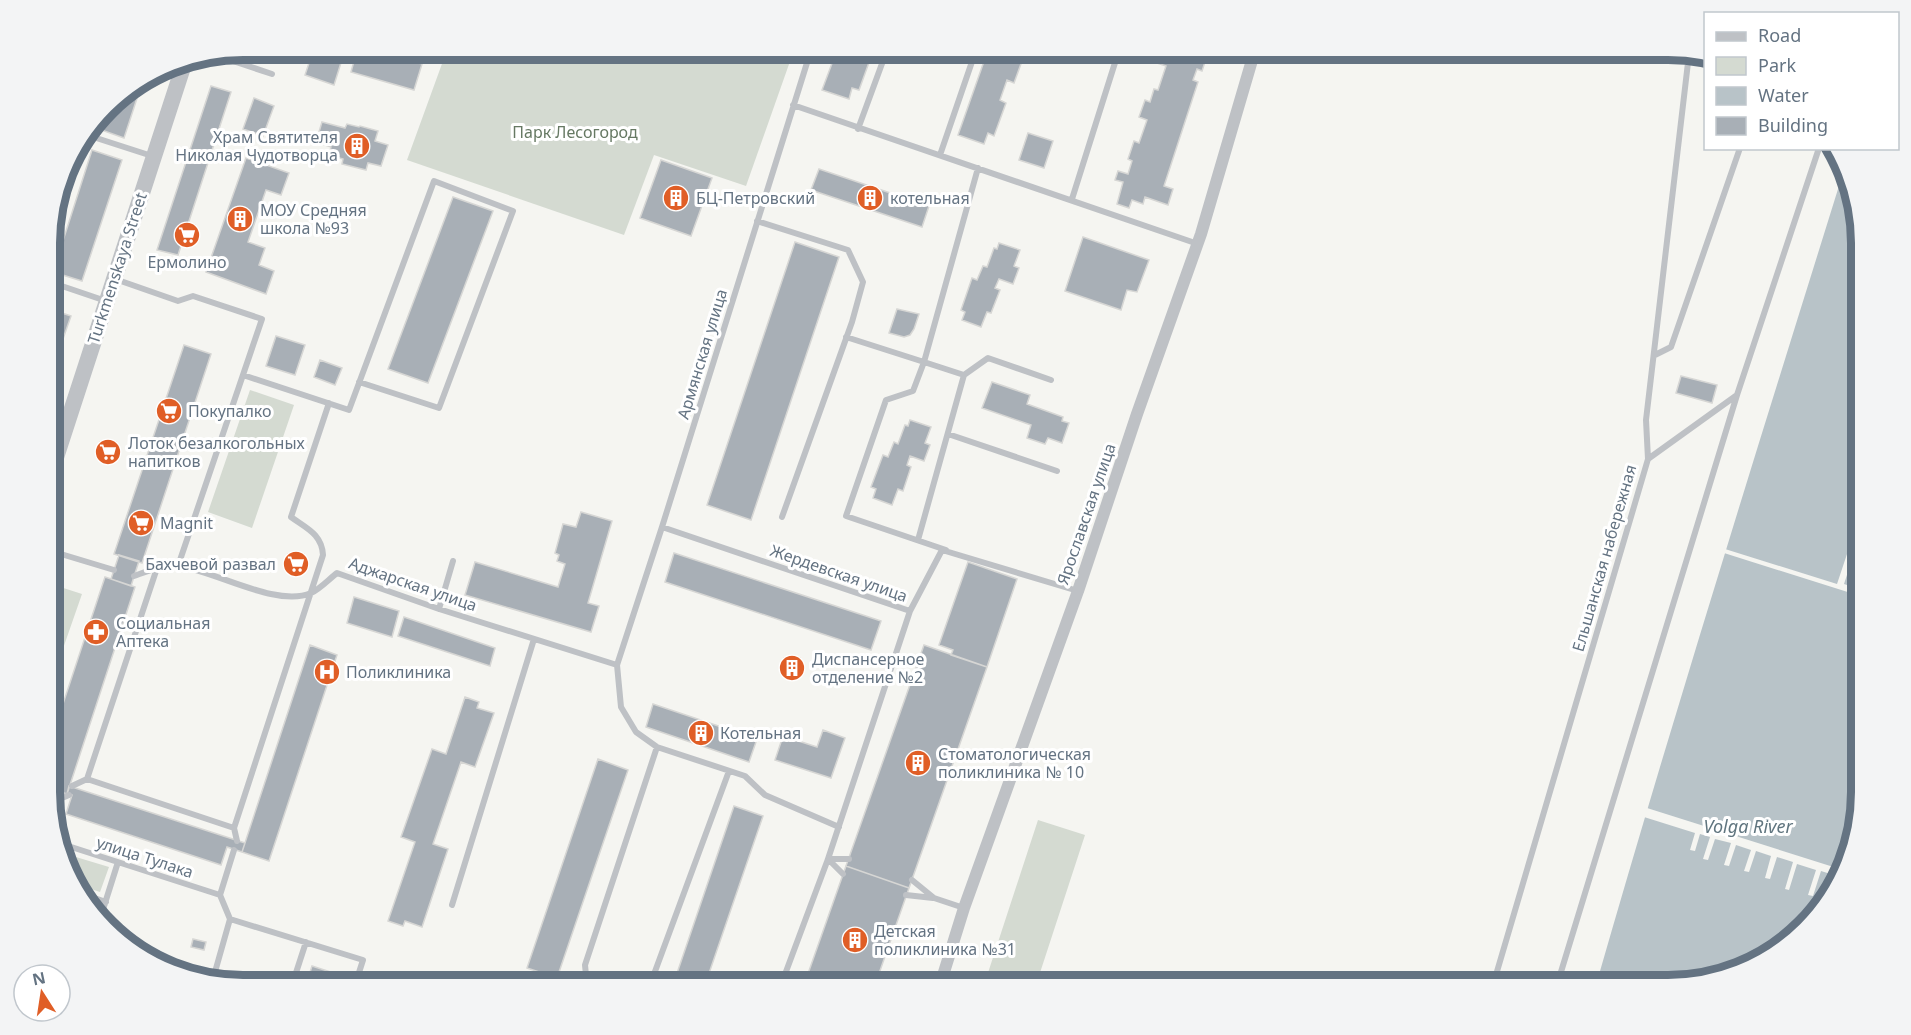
<svg xmlns="http://www.w3.org/2000/svg" width="1911" height="1035" font-family="'Noto Sans',sans-serif">
<rect width="100%" height="100%" fill="#f5f5f1"/>
<path fill="#d4dad1" d="M447,50H794L746,186L654,155L624,235L407,160Z
M250,390L294,405L252,528L208,512Z
M51,584L82,594L51,683Z
M1038,820L1085,835L1036,985H984Z
M66,854L109,867L100,892L79,885Z"/>
<path fill="#b8c3c8" d="M1843,173L1860,218L1861,792L1841,878L1775,953L1680,985H1596C1674,713 1759,443 1843,173Z"/>
<path fill="#f5f5f1" d="M1861,512V532L1844,584L1856,588L1861,575L1859,590L1861,596L1858,595L1854,609L1850,608L1854,594L1724,553L1725,549L1837,584Z
M1647,808L1843,870L1841,878L1840,880V877L1821,871L1813,896L1808,895L1816,870L1797,864L1789,890L1785,889L1793,862L1777,857L1770,879L1765,878L1771,856L1756,851L1749,872L1744,871L1751,850L1736,845L1729,866L1724,865L1731,843L1715,839L1708,860L1703,859L1710,837L1700,834L1695,851L1690,850L1695,833L1644,817Z"/>
<path fill="#a8afb6" stroke="#d6d6d4" stroke-width="1.5" d="M298,50H345L334,85L305,75L312,54Z
M357,50H372L422,64L414,90L351,72Z
M837,50H866L864,54L871,57L859,90L852,88L849,99L822,90Z
M988,50H1026L1014,83L1007,80L1000,100L1006,103L994,136L988,133L984,144L958,135Z
M1161,50H1209L1202,71L1197,69L1193,80L1198,82L1164,186L1173,189L1168,205L1145,197L1143,204L1132,200L1129,208L1117,204L1123,182L1115,180L1118,171L1128,174L1132,161L1128,159L1134,141L1139,143L1147,120L1139,117L1145,100L1150,102L1154,89L1158,90L1166,66L1157,63Z
M143,80L124,138L93,127L115,98Z
M211,86L231,92L178,255L157,250Z
M254,98L274,106L263,136L243,129Z
M322,122L345,128L347,124L359,127L360,126L378,131L375,141L388,145L381,166L368,163L366,170L342,164L343,159L329,155L331,147L316,142Z
M1028,133L1053,141L1044,168L1019,160Z
M92,150L122,160L82,281L53,272Z
M246,158L289,173L281,195L266,190L248,242L265,248L259,265L274,271L266,294L206,272Z
M661,160L712,178L691,236L640,218Z
M819,169L929,206L922,227L811,190Z
M453,197L493,211L428,383L388,369Z
M1083,237L1149,260L1137,292L1127,290L1121,310L1065,291Z
M795,242L839,257L751,520L707,505Z
M999,243L1020,250L1014,266L1019,268L1013,284L999,279L995,288L1000,290L991,313L987,312L981,327L962,320L965,312L961,310L972,278L977,280L983,266L987,267L994,248L997,249Z
M50,309L71,316L50,376Z
M897,309L919,314L914,329L910,335L904,337L889,333Z
M276,336L305,345L295,375L266,366Z
M184,345L211,354L142,563L114,554Z
M320,360L342,368L335,385L314,377Z
M1681,376L1717,385L1712,403L1676,393Z
M992,382L1030,395L1027,404L1063,417L1062,421L1069,423L1062,443L1048,438L1045,444L1027,438L1031,425L982,408Z
M910,420L931,427L925,443L930,445L924,461L910,456L907,465L911,467L903,491L898,489L892,505L873,498L876,489L871,487L883,455L888,457L894,442L898,444L905,425L908,426Z
M581,512L612,521L588,603L599,606L591,632L465,595L475,562L558,587L565,564L557,561L559,555L555,553L563,524L576,527Z
M674,553L881,621L871,650L665,582Z
M119,555L139,561L131,586L111,579Z
M968,562L1017,579L987,667L951,655L953,650L939,645Z
M105,577L135,587L67,794L51,789V740Z
M354,597L399,611L392,637L347,623Z
M404,617L495,648L490,666L398,636Z
M310,645L337,655L269,861L242,852Z
M924,645L987,667L909,888L846,866Z
M794,657L799,678L790,680L786,658Z
M465,697L479,702L477,708L494,713L475,767L461,762L433,844L448,849L422,927L405,921L403,926L388,921L415,842L401,837L432,749L446,754Z
M653,704L757,739L749,762L646,727Z
M823,730L845,738L831,778L775,760L783,736L817,747Z
M598,759L628,770L557,978L527,968Z
M69,786L245,843L242,852L227,847L221,865L66,814L72,795L67,794Z
M734,806L763,816L705,985H673Z
M846,866L909,888L875,985H804Z
M193,939L206,942L204,950L191,947Z
M312,966L346,977L343,985H306Z"/>
<g fill="none" stroke-linecap="round" stroke-linejoin="round">
<path stroke="#bec1c5" stroke-width="6" d="M811,50L662,527L617,665L621,707L636,732L657,747L745,776L765,795L839,827
M215,55L272,74
M793,105L1198,244
M858,129L887,50
M87,135L152,156
M940,155L976,50
M978,168L924,362L964,375L988,358L1051,380
M1072,199L1119,50
M757,221L848,250L863,282L852,322L782,517
M50,242L86,136
M115,279L178,301L193,296L262,319L178,566
M50,282L106,301
M846,337L924,362L913,391L886,400L846,516L946,550
M1655,355L1671,347L1740,148
M243,375L349,410L434,181L513,211L439,408L359,382
M948,434L1057,471
M1648,459L1646,420L1689,54
M662,527L910,611L942,550L1078,591
M918,540L964,375
M51,551L114,570
M157,568L87,779L234,828
M134,576C148,571 164,564 179,566C215,571 277,608 311,593C320,589 329,579 337,573L439,609L617,665
M439,609L453,561
M72,786L87,779
M51,811L55,801L69,795
M237,841L234,828L323,555C322,534 306,528 291,517L329,403
M62,844L220,895
M828,859L843,874
M829,859H849
M912,880L934,898L964,908
M83,894L106,902
M906,895L933,898
M452,905L534,639
M100,919L118,862
M230,919L363,960L355,985
M213,979L230,919L220,895L234,850
M292,985L306,942
M598,985L586,975L585,965L657,747
M650,985L729,771
M781,985L828,859L910,611
M1493,985L1648,459L1737,395L1819,148
M1557,985L1737,395"/>
<path stroke="#bec1c5" stroke-width="12" d="M940,985L964,908L1078,591L1137,414L1201,234L1255,50"/>
<path stroke="#bec1c5" stroke-width="16" d="M50,476L185,61"/>
</g>
<defs>
<g id="building-disc" transform="scale(1.35)"><circle r="9.5" fill="#e05e26" stroke="#fff"/><path d="M-4-6H4V6H1V3H-1V6H-4ZM-2.5-4.3h1.7v1.8h-1.7ZM.8-4.3h1.7v1.8H.8ZM-2.5-1h1.7V.8h-1.7ZM.8-1h1.7V.8H.8Z" fill="#fff"/></g>
<g id="supermarket-disc" transform="scale(1.35)"><circle r="9.5" fill="#e05e26" stroke="#fff"/><path d="M-6-5.5h2.5l.6 2H6L4.5 2H-2.5L-4.4-4H-6ZM-1.5 3.2a1.3 1.3 0 1 0 .1 0ZM3 3.2a1.3 1.3 0 1 0 .1 0Z" fill="#fff"/></g>
<g id="pharmacy-disc" transform="scale(1.35)"><circle r="9.5" fill="#e05e26" stroke="#fff"/><path d="M-2-6h4v4h4v4h-4v4h-4v-4h-4v-4h4Z" fill="#fff"/></g>
<g id="hospital-disc" transform="scale(1.35)"><circle r="9.5" fill="#e05e26" stroke="#fff"/><path d="M-5-5h3v3.5h4V-5h3V5h-3V1.5h-4V5h-3Z" fill="#fff"/></g>
</defs>
<g fill-rule="evenodd">
<use href="#building-disc" x="357" y="146"/>
<use href="#building-disc" x="676" y="198"/>
<use href="#building-disc" x="870" y="198"/>
<use href="#building-disc" x="240" y="219"/>
<use href="#supermarket-disc" x="187" y="235"/>
<use href="#supermarket-disc" x="169" y="411"/>
<use href="#supermarket-disc" x="108" y="452"/>
<use href="#supermarket-disc" x="141" y="523"/>
<use href="#supermarket-disc" x="296" y="564"/>
<use href="#pharmacy-disc" x="96" y="632"/>
<use href="#building-disc" x="792" y="668"/>
<use href="#hospital-disc" x="327" y="672"/>
<use href="#building-disc" x="701" y="733"/>
<use href="#building-disc" x="918" y="763"/>
<use href="#building-disc" x="855" y="940"/>
</g>
<g text-anchor="middle" dominant-baseline="central" stroke-width="6" stroke-linejoin="round" paint-order="stroke">
<g font-size="16" fill="#667963" stroke="#fff">
<text x="575" y="132">Парк Лесогород</text>
</g>
<g font-size="16" fill="#647382" stroke="#fff" text-anchor="start">
<text x="338" y="137" text-anchor="end">Храм Святителя<tspan x="338" dy="18">Николая Чудотворца</tspan></text>
<text x="696" y="198">БЦ-Петровский</text>
<text x="890" y="198">котельная</text>
<text x="260" y="210">МОУ Средняя<tspan x="260" dy="18">школа №93</tspan></text>
<text x="187" y="262" text-anchor="middle">Ермолино</text>
<text x="188" y="411">Покупалко</text>
<text x="128" y="443">Лоток безалкогольных<tspan x="128" dy="18">напитков</tspan></text>
<text x="160" y="523">Magnit</text>
<text x="276" y="564" text-anchor="end">Бахчевой развал</text>
<text x="116" y="623">Социальная<tspan x="116" dy="18">Аптека</tspan></text>
<text x="812" y="659">Диспансерное<tspan x="812" dy="18">отделение №2</tspan></text>
<text x="346" y="672">Поликлиника</text>
<text x="720" y="733">Котельная</text>
<text x="938" y="754">Стоматологическая<tspan x="938" dy="18">поликлиника № 10</tspan></text>
<text x="874" y="931">Детская<tspan x="874" dy="18">поликлиника №31</tspan></text>
</g>
<g font-size="16" fill="#647382" stroke="#fff">
<text transform="translate(117 268) rotate(-72)">Turkmenskaya Street</text>
<text transform="translate(702 354) rotate(-73)">Армянская улица</text>
<text transform="translate(1086 514) rotate(-71)">Ярославская улица</text>
<text transform="translate(1604 558) rotate(-74)">Ельшанская набережная</text>
<text transform="translate(839 573) rotate(19)">Жердевская улица</text>
<text transform="translate(413 584) rotate(19)">Аджарская улица</text>
<text transform="translate(145 857) rotate(18)">улица Тулака</text>
</g>
<g font-size="18" font-style="italic" fill="#60757f" stroke="#fff">
<text x="1748" y="826">Volga River</text>
</g>
</g>
<path d="M0 0H1911V1035H0ZM243 60H1668A183 183 0 0 1 1851 243V792A183 183 0 0 1 1668 975H243A183 183 0 0 1 60 792V243A183 183 0 0 1 243 60Z" fill="#f3f4f5" fill-rule="evenodd"/>
<path fill="none" stroke="#647382" stroke-width="8" d="M243 60H1668A183 183 0 0 1 1851 243V792A183 183 0 0 1 1668 975H243A183 183 0 0 1 60 792V243A183 183 0 0 1 243 60Z"/>
<rect x="1704" y="12" width="195" height="138" fill="#ffffff" stroke="#c1c7cd" stroke-width="1.5"/>
<rect x="1716" y="32" width="30" height="9" fill="#bec1c5" stroke="#c1c7cd" stroke-width="1.5"/>
<text x="1758" y="42" font-size="18" fill="#647382">Road</text>
<rect x="1716" y="57" width="30" height="18" fill="#d4dad1" stroke="#c1c7cd" stroke-width="1.5"/>
<text x="1758" y="72" font-size="18" fill="#647382">Park</text>
<rect x="1716" y="87" width="30" height="18" fill="#b8c3c8" stroke="#c1c7cd" stroke-width="1.5"/>
<text x="1758" y="102" font-size="18" fill="#647382">Water</text>
<rect x="1716" y="117" width="30" height="18" fill="#a8afb6" stroke="#c1c7cd" stroke-width="1.5"/>
<text x="1758" y="132" font-size="18" fill="#647382">Building</text>
<g transform="translate(42 993) rotate(348)"><circle r="28" fill="#ffffff" stroke="#c1c7cd" stroke-width="1.5"/>
<path d="M0-4.5L10 22L0 15L-10 22Z" fill="#e05e26"/>
<text y="-9" font-size="16" font-weight="bold" text-anchor="middle" fill="#647382">N</text>
</g>
</svg>
